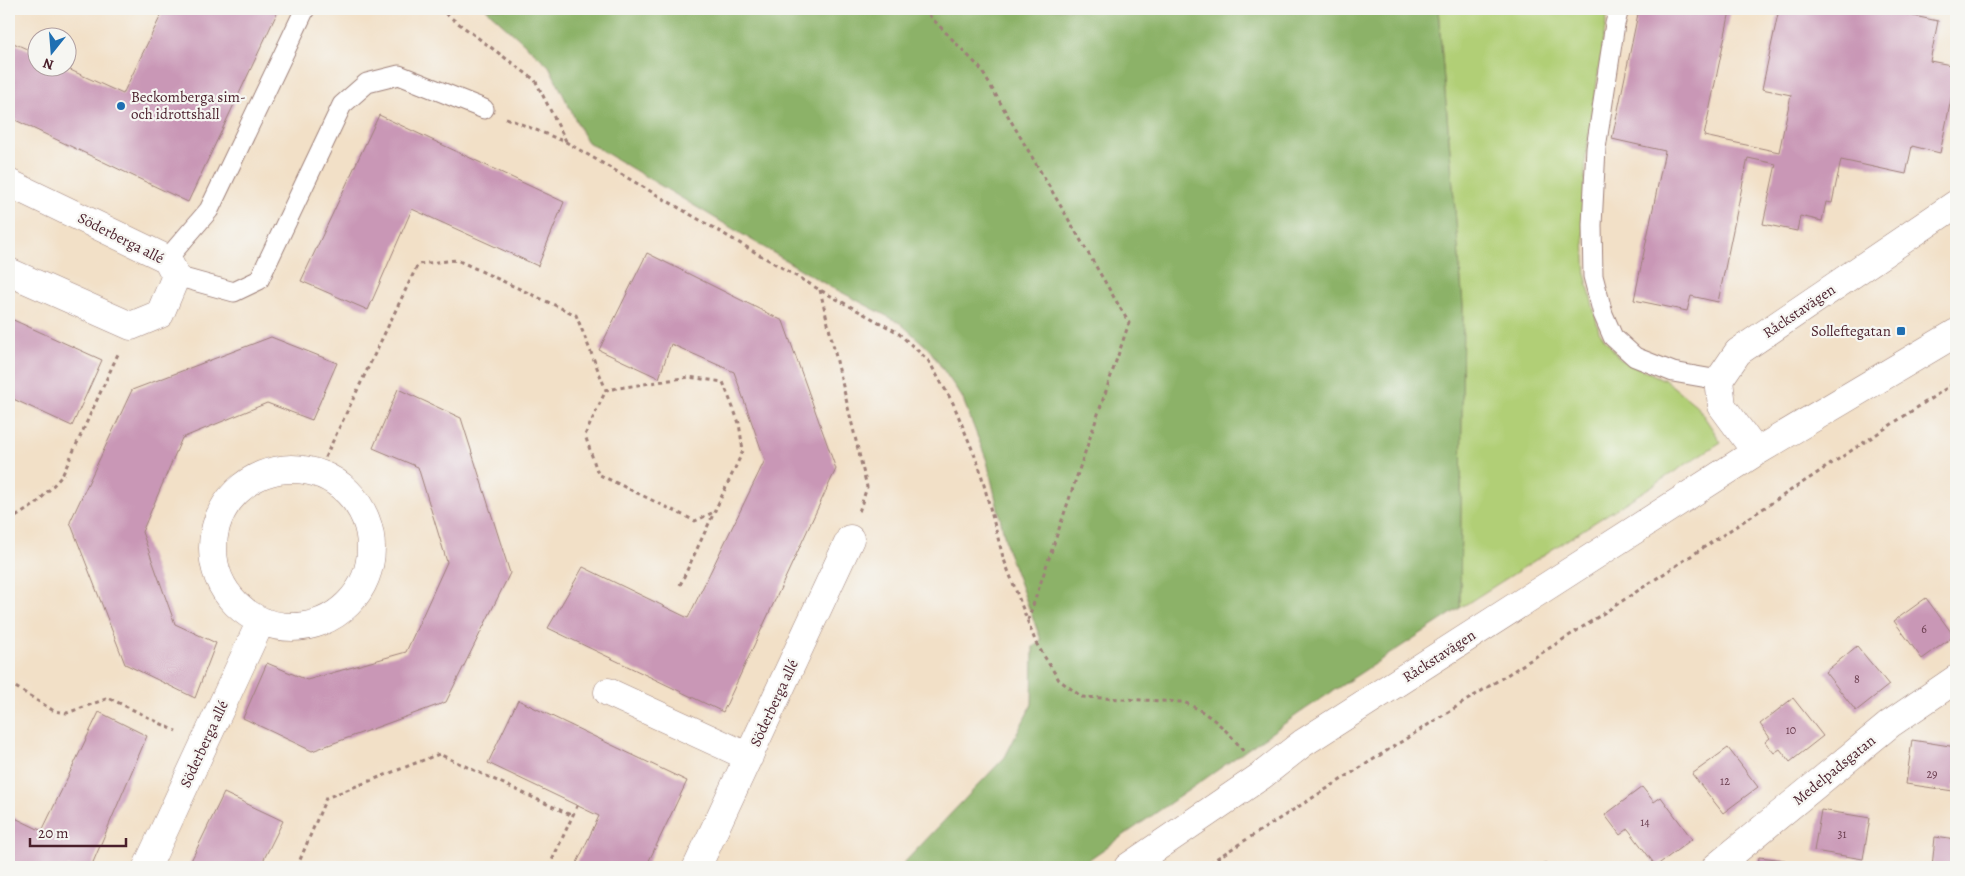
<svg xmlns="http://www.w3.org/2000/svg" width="1965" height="876" font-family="Alegreya,serif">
<rect width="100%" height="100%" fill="#f6f6f2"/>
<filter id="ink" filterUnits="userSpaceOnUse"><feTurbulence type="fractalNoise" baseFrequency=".02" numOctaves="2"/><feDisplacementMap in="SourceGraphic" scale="10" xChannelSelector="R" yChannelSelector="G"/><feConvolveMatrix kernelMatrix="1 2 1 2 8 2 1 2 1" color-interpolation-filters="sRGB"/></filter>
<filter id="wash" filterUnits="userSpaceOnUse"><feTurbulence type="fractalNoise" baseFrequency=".0096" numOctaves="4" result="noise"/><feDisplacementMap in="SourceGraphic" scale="20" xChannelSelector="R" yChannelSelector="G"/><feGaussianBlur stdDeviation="1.12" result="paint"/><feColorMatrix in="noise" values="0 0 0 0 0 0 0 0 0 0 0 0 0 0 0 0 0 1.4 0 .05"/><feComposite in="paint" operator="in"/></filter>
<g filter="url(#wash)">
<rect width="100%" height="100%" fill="#f2e0c7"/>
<path fill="#b1cf76" stroke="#7e7750" d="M1438,9H1608L1586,155L1583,218L1586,277L1599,331L1620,359L1665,380L1697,406L1721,442L1460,608L1463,305Z"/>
<path fill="#8cb267" stroke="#6b6849" d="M486,9H1438L1463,305L1460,608L1304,710L1078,867H900L1005,757L1032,704L1033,647L1041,640L1008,552L987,461L962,397L929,349L900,323L822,282L586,141L549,66Z"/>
<g id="blocks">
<path fill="#c997b6" d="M164,9H273L278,11L188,202L9,117V41L38,54V68H66L123,94Z
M1639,9H1721L1730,11L1704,136L1779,152L1791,95L1762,89L1779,9H1880L1938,21L1930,61L1956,66V75L1940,153L1912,146L1906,174L1841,160L1832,203L1826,202L1822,221L1800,216L1797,231L1763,224L1776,164L1748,158L1718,302L1691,296L1687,311L1634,300L1665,151L1612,139Z
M379,115L564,202L538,266L412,209L368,310L301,281Z
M647,253L783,321L836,469L723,712L548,628L583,567L688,618L765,460L734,372L671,344L659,378L599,350Z
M9,318L102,360L72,426L9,397Z
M271,337L337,363L312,420L267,403L182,438L142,532L175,624L216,643L195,698L125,664L70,522L132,390Z
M398,389L461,418L510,573L446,702L312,751L243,718L267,663L307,680L406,652L447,562L418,467L373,448Z
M1926,598L1954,636L1922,659L1894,621Z
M1857,646L1889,685L1856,711L1825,672Z
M1793,698L1823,736L1790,762L1780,749L1774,753L1765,742L1770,738L1760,724Z
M518,700L687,781L646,867H575L599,816L488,763Z
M99,712L147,736L91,867H9V815L42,831Z
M1912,740L1956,747V785H1954L1953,791L1906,784Z
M1728,748L1758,787L1723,813L1692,774Z
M1642,787L1654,802L1661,797L1692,839L1656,866L1628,829L1620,835L1605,815Z
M224,793L283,821L260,867H188Z
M1821,810L1870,818L1863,859L1814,851Z
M1935,837L1956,840V867H1932Z
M1759,857L1785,860L1784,867H1758Z
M1543,863L1569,866V867H1543Z"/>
</g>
</g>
<g filter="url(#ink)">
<use href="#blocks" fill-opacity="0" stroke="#9e8079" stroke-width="1"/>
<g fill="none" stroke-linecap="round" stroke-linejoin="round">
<g stroke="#9e8079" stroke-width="21">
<path id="lane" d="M1619,9L1615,24L1596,148L1592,225L1593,276L1603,314L1613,337L1635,357L1673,372L1719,380
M167,259L209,210L305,9
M176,276L234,292L259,280L342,105L367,83L399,75L484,109"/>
</g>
<g stroke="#9e8079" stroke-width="29">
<path id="street" d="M9,183L167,259L176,276L160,314L131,326L9,272
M1756,452L1722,406L1719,380L1738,352L1956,204
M213 548a79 79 0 1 1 158 0a79 79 0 1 1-158 0Z
M608,692L749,757
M147,867L261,621
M697,867L850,539
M1128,867L1261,776L1303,743L1756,452L1956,333
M1716,867L1890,724L1956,679"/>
</g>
<path stroke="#9e8079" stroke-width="3" stroke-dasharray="4 4" stroke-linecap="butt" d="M439,9L535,80L566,141
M923,9L980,68L1129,323L1028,620
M506,118L566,142L820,290L897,332L928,360L953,403L979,466L1003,557L1036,643L1059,680L1082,697L1183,702C1207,711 1229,731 1243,751
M820,290L867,487L859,512
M318,472L418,264L457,260L576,315L606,390
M9,521L36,504L62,476L118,354
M680,585L743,451L739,423L723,382L689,377L606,390L585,435L598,474L695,521L714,512
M9,683L54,711L67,713L109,698L176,731
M297,867L326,798L439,754L573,816
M549,867L578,804
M1203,867L1578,630L1956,382"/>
<use href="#lane" stroke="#fff" stroke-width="19"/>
<use href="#street" stroke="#fff" stroke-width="28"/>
</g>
</g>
<g fill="#1f6fb2" stroke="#f6f6f2" stroke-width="2">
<circle cx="121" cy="106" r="5"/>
<rect x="1896" y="326" width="10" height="10" rx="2.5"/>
</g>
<g text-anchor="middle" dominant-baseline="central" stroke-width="4.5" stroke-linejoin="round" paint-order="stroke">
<g font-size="12" fill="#6a3d4e">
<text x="1924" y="629">6</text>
<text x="1857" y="679">8</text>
<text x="1791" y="730">10</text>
<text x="1932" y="774">29</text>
<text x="1725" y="781">12</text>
<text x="1645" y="822">14</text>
<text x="1842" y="834">31</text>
</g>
<g font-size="15" fill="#4a1f2b" stroke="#f6f6f2" text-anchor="start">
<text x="131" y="97">Beckomberga sim-<tspan x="131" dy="17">och idrottshall</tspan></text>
<text x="1891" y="331" text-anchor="end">Solleftegatan</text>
</g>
<g font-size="15" fill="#4a1f2b" stroke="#f6f6f2">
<text transform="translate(121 238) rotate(27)">Söderberga allé</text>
<text transform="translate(1799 311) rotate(-34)">Råckstavägen</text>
<text transform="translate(1439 656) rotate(-33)">Råckstavägen</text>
<text transform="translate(774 703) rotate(-65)">Söderberga allé</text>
<text transform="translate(204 744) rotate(-65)">Söderberga allé</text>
<text transform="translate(1834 770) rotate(-39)">Medelpadsgatan</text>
</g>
</g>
<rect width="1965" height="876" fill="none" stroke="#f6f6f2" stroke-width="30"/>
<g transform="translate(52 52) rotate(197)"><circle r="24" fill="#f6f6f2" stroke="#b1a0a2"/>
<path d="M0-4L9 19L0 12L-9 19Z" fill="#1f6fb2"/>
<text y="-8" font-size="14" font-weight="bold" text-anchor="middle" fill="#4a1f2b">N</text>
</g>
<path d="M30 838v8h96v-8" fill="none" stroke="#4a1f2b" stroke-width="2.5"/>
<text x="38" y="838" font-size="15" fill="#4a1f2b" stroke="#f6f6f2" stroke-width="4" paint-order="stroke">20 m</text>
</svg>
